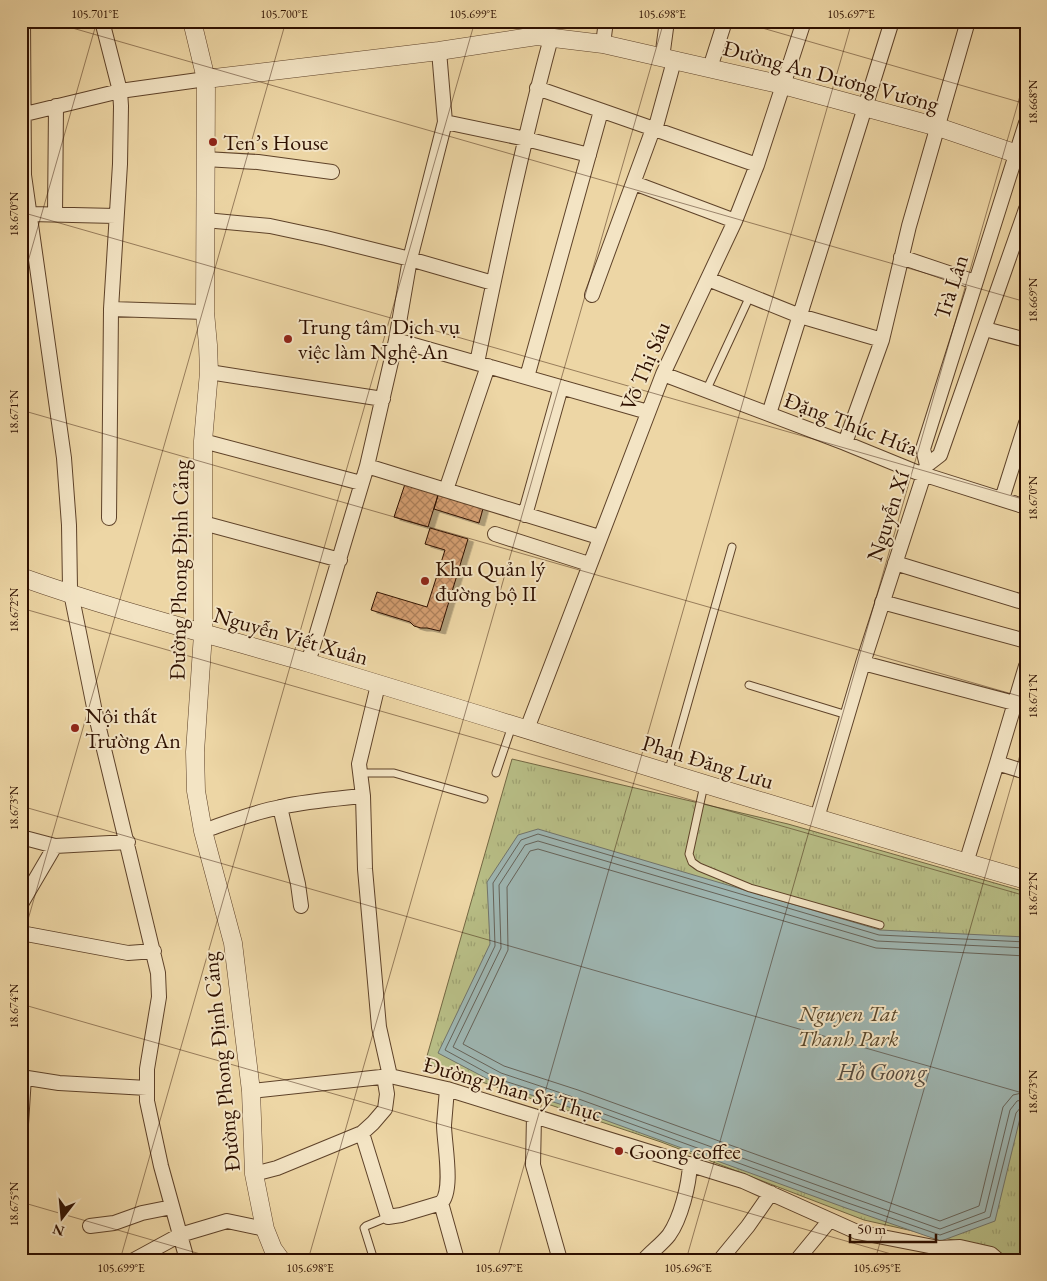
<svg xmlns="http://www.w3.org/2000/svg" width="1047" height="1281" font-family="'EB Garamond',serif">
<defs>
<pattern id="park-tufts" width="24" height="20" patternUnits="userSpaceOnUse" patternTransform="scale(1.25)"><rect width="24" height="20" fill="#b8be86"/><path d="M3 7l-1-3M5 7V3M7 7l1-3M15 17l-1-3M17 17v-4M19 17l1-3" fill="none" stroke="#9ea272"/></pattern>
<pattern id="building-cross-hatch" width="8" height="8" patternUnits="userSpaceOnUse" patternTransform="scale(1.25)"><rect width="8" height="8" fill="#d6a073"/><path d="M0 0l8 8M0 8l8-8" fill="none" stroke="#ae815c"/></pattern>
<filter id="shadow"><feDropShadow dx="5.5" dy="3" stdDeviation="0" flood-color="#0004"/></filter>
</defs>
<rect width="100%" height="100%" fill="#edd6a5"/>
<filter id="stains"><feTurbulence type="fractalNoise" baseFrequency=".004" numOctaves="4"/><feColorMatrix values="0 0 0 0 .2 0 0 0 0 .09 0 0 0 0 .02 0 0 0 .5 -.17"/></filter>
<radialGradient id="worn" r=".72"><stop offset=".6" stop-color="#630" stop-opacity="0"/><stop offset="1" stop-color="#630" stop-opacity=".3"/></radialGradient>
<path fill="url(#park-tufts)" stroke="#736743" d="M512,759L788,824L1026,892V1260H1004L993,1249L864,1220L661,1142L425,1063Z"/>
<path fill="#9eb6b2" stroke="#71746b" d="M538,829L880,930L1026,937V1109L1021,1114L995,1221L941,1241L846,1208L572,1108L497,1084L438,1053L490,944L487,882L518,835Z"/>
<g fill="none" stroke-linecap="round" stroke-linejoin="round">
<path stroke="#666359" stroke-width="1" d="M1026,942L879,935L538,834L521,840L493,883L495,946L445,1050L498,1079L574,1103L848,1203L940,1235L990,1217L1016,1113L1021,1107L1026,1106
M1026,948L877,941L538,841L525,845L499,885L501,948L453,1047L501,1073L576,1098L850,1197L940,1229L985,1212L1010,1110L1017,1101L1026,1099
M1026,956L876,948L538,849L530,851L507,887L508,950L463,1044L504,1066L578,1090L940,1221L979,1206L1003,1107L1013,1095L1026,1092"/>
</g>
<path fill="url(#building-cross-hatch)" stroke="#2e1000" filter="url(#shadow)" d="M406,481L439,492L428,527L394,517Z
M439,492L484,505L479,523L434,509Z
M430,528L468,539L440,631L427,628H421L414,626L410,622L371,610L377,592L427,607L445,550L425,544Z"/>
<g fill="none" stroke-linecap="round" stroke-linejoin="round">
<g stroke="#5e4229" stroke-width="9">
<path id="service" d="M706,391L750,296
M749,685L847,715
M360,773H394L484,799
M496,773L512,726
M668,773L732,547
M704,785L689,854L692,862L699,867L750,888L880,925
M374,1260L364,1228L366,1226L388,1217"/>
</g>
<g stroke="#5e4229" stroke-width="16">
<path id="minor" d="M23,21L24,175L64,458L69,525L70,588L95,712L158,973L159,997L147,1069V1101L161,1166L187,1260
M102,21L120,91L121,106L120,164L111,309L109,518
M537,36L538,21
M603,44L606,21
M662,58L667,21
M710,68L725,21
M537,88L757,165
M21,115L120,91L206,79
M445,122L526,139L589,155
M655,130L674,61
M205,159L258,162L332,172
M634,183L735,221
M30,214L116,216
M55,215L56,106
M205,220L270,226L326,238L410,259L493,283
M901,257L975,282
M708,279L800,316L882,340
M592,295L653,129
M111,309L205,312
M985,329L1026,340
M396,340L648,412
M477,363C499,254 522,145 551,38
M209,372L383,399
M663,374L845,443L916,472L1026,507
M527,377L601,111
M769,414L892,21
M203,441L361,483
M845,443L882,340L909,226L968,21
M927,465L923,449L1026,123
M367,466L599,537
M446,490L488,366
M1002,499L1026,423
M525,515L561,387
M203,523L340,560
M495,534L589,564
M895,563L1026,603
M882,602L1026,641
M308,663L367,466L396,340L410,259L445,122L439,51
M863,663L1026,706
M1026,666L997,763L1026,772
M378,685L359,764L363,796L365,869L379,1027L390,1076
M527,729L663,374L735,221L757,165L804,21
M280,807L298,884L301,906
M817,818L863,663L927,465L940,455L1026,209
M203,831C229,822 254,812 281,807C308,801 335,799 363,796
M21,837L55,846L128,842
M966,863L997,763
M21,904L55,846
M21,933L128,953L154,951
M21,1077L59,1083L147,1088
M251,1091L390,1076L447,1089L743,1181L857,1232L939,1248L960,1247L991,1254L998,1260
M534,1116L533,1165L560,1260
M21,1124L24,1077
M362,1133L388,1217L401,1215L441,1203C454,1191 444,1142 444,1125C445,1113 446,1101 447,1089
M254,1174L277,1168L362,1133L373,1123L385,1109L387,1094L384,1076
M441,1203L457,1260
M90,1226L114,1223L142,1213L172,1207
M134,1260L180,1235L227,1221L265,1229
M644,1260C652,1251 662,1244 669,1235C681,1218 689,1185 690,1164
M720,1260L748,1226L771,1193
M797,1260L830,1220"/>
</g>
<g stroke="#5e4229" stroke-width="19">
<path id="tertiary" d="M192,21L206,79L205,312L208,345L209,372L203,441V634L195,752L196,791L203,831L233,943L251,1091L254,1174L265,1229L273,1249L281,1260
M206,79L439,51L537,36L603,44L783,85L938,127L1026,157
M21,577C116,611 213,635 309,663C548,735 786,811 1026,880"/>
</g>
<use href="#service" stroke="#f3e4c4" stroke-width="7"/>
<use href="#minor" stroke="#f3e4c4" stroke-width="14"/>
<use href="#tertiary" stroke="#f3e4c4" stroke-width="18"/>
</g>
<path fill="none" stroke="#2e1000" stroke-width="1" stroke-opacity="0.45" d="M48,21L1026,302M738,21L1026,104M21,212L1026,500M21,286L97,21M21,410L1026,698M21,608L1026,896M21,806L1026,1094M21,944L286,21M21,1004L912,1260M21,1202L221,1260M120,1260L475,21M308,1260L664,21M497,1260L852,21M686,1260L1026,75M875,1260L1026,734"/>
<g fill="#8f2418" stroke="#f3e4c4" stroke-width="2">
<circle cx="213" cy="142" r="5"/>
<circle cx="288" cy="339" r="5"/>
<circle cx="425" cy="581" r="5"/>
<circle cx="75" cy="728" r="5"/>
<circle cx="619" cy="1151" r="5"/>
</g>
<g text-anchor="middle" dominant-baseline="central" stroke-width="4" stroke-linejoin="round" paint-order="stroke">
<g font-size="22" fill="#2e1000" stroke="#f3e4c4">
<text transform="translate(831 76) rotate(15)">Đường An Dương Vương</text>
<text transform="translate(951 287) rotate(-72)">Trà Lân</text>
<text transform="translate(645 366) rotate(-67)">Võ Thị Sáu</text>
<text transform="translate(851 424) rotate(21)">Đặng Thúc Hứa</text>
<text transform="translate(888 516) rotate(-72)">Nguyễn Xí</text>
<text transform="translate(179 570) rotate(-89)">Đường Phong Định Cảng</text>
<text transform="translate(291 636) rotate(16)">Nguyễn Viết Xuân</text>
<text transform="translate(708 762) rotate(17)">Phan Đăng Lưu</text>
<text transform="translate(221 1062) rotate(-96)">Đường Phong Định Cảng</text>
<text transform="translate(513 1089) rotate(16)">Đường Phan Sỹ Thục</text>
</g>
<g font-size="22" fill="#2e1000" stroke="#f3e4c4" text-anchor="start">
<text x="223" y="142">Ten’s House</text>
<text x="298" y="326">Trung tâm Dịch vụ<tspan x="298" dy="25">việc làm Nghệ An</tspan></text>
<text x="435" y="568">Khu Quản lý<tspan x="435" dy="25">đường bộ II</tspan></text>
<text x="85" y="715">Nội thất<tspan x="85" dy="25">Trường An</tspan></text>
<text x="629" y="1151">Goong coffee</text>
</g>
<g font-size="22" font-style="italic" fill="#574428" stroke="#f3e4c4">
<text x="848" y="1013">Nguyen Tat<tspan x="848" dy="25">Thanh Park</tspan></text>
</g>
<g font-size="24" font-style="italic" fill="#554a3e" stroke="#f3e4c4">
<text x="882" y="1071">Hồ Goong</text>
</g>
</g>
<rect width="1047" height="1281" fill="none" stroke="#edd6a5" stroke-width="55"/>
<g transform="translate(62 1218) rotate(196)" stroke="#f3e4c4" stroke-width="4" paint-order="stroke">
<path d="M0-4L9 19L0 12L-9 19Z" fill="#2e1000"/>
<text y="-8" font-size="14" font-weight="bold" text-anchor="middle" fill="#2e1000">N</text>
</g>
<path d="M850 1234v8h86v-8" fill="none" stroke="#2e1000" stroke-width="2.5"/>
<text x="857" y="1234" font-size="15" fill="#2e1000" stroke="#f3e4c4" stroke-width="4" paint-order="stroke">50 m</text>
<rect x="28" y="28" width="992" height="1226" fill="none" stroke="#2e1000" stroke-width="2"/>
<g font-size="12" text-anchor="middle" fill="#2e1000">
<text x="95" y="18">105.701°E</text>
<text x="284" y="18">105.700°E</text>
<text x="473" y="18">105.699°E</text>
<text x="662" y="18">105.698°E</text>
<text x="851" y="18">105.697°E</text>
<text transform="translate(1033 102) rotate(-90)" y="4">18.668°N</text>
<text transform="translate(14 214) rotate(-90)" y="4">18.670°N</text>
<text transform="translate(1033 300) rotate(-90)" y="4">18.669°N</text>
<text transform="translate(14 412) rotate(-90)" y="4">18.671°N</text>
<text transform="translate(1033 498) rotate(-90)" y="4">18.670°N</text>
<text transform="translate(14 610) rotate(-90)" y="4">18.672°N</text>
<text transform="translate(1033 696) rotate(-90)" y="4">18.671°N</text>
<text transform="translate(14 808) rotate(-90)" y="4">18.673°N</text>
<text transform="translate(1033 894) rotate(-90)" y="4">18.672°N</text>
<text transform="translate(14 1006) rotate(-90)" y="4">18.674°N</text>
<text transform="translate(1033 1092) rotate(-90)" y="4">18.673°N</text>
<text transform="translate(14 1204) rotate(-90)" y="4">18.675°N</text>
<text x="121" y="1272">105.699°E</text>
<text x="310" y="1272">105.698°E</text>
<text x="499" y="1272">105.697°E</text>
<text x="688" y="1272">105.696°E</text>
<text x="877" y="1272">105.695°E</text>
</g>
<rect width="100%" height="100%" filter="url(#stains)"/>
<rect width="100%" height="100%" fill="url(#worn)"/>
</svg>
